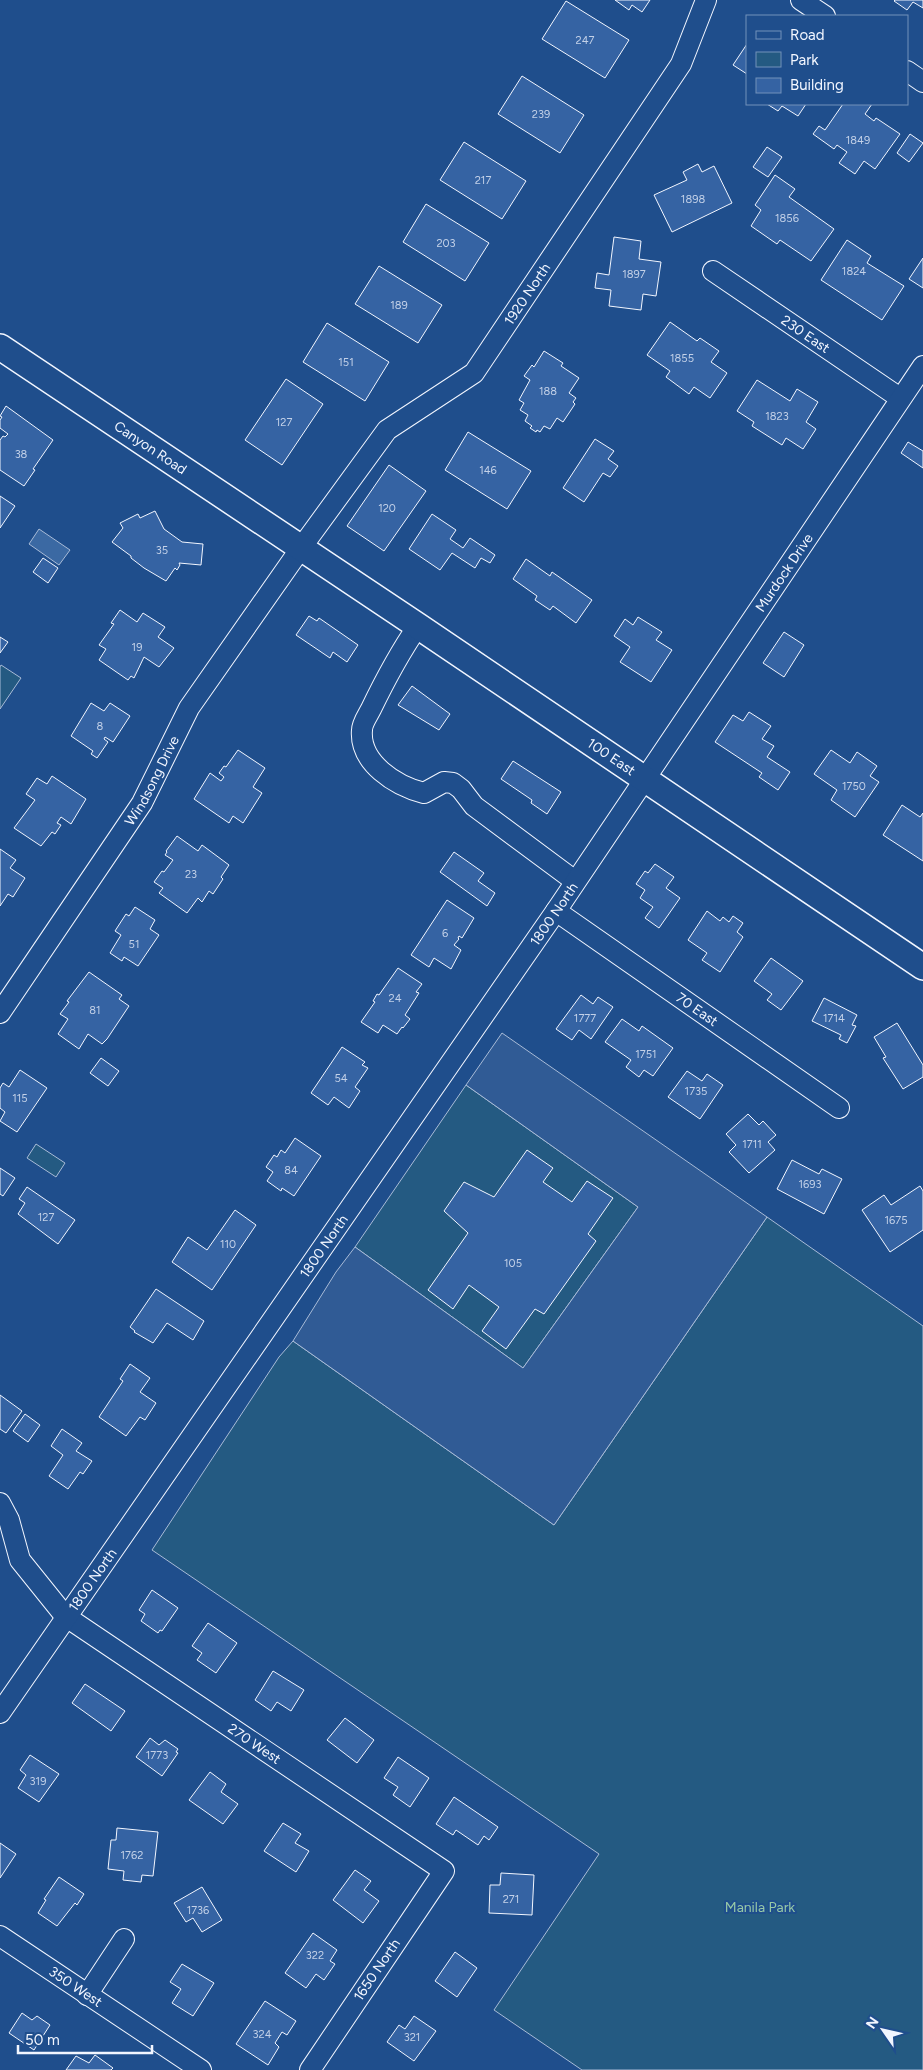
<svg xmlns="http://www.w3.org/2000/svg" width="923" height="2070" font-family="Figtree,sans-serif">
<rect width="100%" height="100%" fill="#1f4e8c"/>
<path fill="#245a82" stroke="#a8bbd7" d="M1,665L21,678L0,709V667Z
M466,1085L638,1207L523,1368L355,1247Z
M36,1144L65,1163L56,1177L27,1158Z
M767,1217L923,1326V2070H582L494,2010L599,1854L152,1550L279,1357L293,1341L554,1525Z"/>
<path fill="#305b95" stroke="#a8bbd7" d="M502,1033L767,1217L554,1525L293,1341L336,1272L355,1247L523,1368L638,1207L466,1085Z"/>
<path fill="#3b69a3" stroke="#a8bbd7" d="M39,529L70,550L59,565L29,544Z"/>
<path fill="#3563a3" stroke="#f2f6ff" d="M615,0H650L642,12L632,5L629,10Z
M895,0H923V8L913,2L907,10L894,1Z
M566,1L629,40L605,78L542,39Z
M747,44V74L733,65Z
M522,76L584,115L560,153L498,114Z
M767,104H806L798,116L782,106L778,111Z
M843,104H872L865,114L874,121L876,118L900,134L875,169L864,161L855,174L839,163L847,152L837,145L834,149L813,134L819,126L825,130Z
M910,134L923,143L909,162L897,153Z
M464,142L526,181L502,219L440,180Z
M767,147L782,157L768,177L753,167Z
M698,164L702,172L714,166L732,203L672,232L654,195L687,180L683,172Z
M775,175L795,189L789,197L834,229L811,261L780,240L777,244L751,226L761,210L755,205Z
M426,204L489,243L465,281L403,242Z
M614,237L641,241L639,259L661,262L656,296L643,294L641,310L609,306L611,290L595,288L597,273L609,275Z
M847,240L871,256L867,263L904,286L882,320L821,280Z
M923,258V288L909,279Z
M379,266L442,305L418,343L355,304Z
M670,322L697,341L700,338L719,351L711,362L727,373L710,398L694,387L689,394L666,377L670,371L647,355Z
M327,323L389,362L365,401L303,362Z
M544,351L563,363L561,366L579,378L569,393L576,398L573,402L575,404L563,422L557,418L550,429L544,426L540,432L537,430L536,432L530,428L532,426L525,421L528,415L520,410L524,403L519,400L530,380L524,376L532,365L534,367Z
M286,379L323,404L282,465L245,440Z
M757,380L790,401L797,389L818,402L806,422L816,429L803,449L786,438L782,445L752,426L754,422L737,411Z
M6,406L53,440L33,469L35,470L24,486L0,470V440L3,436L5,437L8,434L0,428V420L2,417L0,416Z
M468,432L531,471L507,509L445,470Z
M595,439L614,451L608,459L618,466L610,477L603,473L584,502L563,488Z
M908,442L923,451V468L901,453Z
M389,465L426,491L384,551L347,526Z
M0,496L15,506L0,528Z
M155,511L164,529L182,542L203,544L201,565L179,563L180,565L177,570L175,568L166,581L144,568L131,558V556L112,542L123,528L120,523L138,514L140,518Z
M432,514L456,530L450,539L463,548L470,538L495,555L490,563L481,558L475,568L452,553L440,570L409,549Z
M43,558L58,568L48,583L33,572Z
M526,559L550,576L552,572L592,600L576,623L553,606L550,610L535,600L537,596L513,579Z
M120,610L137,622L143,613L165,627L158,637L174,648L159,667L144,657L134,678L131,676L128,680L99,660L106,649L99,645L114,624L111,623Z
M309,616L317,621L319,618L358,645L347,662L333,652L330,658L296,635Z
M638,617L662,632L656,640L672,650L651,682L620,662L630,647L614,636L625,619L633,625Z
M784,632L804,645L784,677L763,663Z
M0,637L8,642L0,653Z
M412,686L450,714L439,730L398,705Z
M91,703L104,711L110,703L130,716L113,742L105,737L104,739L108,742L97,758L91,754L93,751L71,736Z
M749,712L771,726L762,739L774,746L767,757L790,772L778,790L759,777L762,773L715,742L733,715L743,721Z
M238,750L265,768L253,787L262,793L243,823L233,816L229,823L194,799L210,773L221,781L224,777L219,773L224,766L226,767Z
M831,750L850,763L857,752L877,766L870,776L879,782L855,817L831,800L837,790L814,774Z
M513,761L561,792L547,814L531,803L532,800L501,779Z
M52,776L86,799L71,824L61,817L57,823L61,825L55,834L52,832L41,846L14,828L35,800L26,794L37,778L47,784Z
M902,805L920,817L923,813V861L883,835Z
M177,836L198,851L202,845L229,865L221,877L223,879L213,894L209,891L202,902L198,898L187,913L159,893L163,888L154,882L162,871L164,872L173,860L165,855L167,852L166,851Z
M0,849L16,860L10,868L25,878L13,897L8,894L0,906Z
M454,852L484,873L478,881L495,893L487,906L440,872Z
M655,864L674,877L666,888L680,898L659,928L645,918L653,907L640,898L645,890L636,884L645,871L648,873Z
M447,900L474,918L462,938L459,936L458,938L459,939L454,945L461,950L451,969L434,958L429,967L411,955Z
M135,907L155,920L150,929L159,935L138,966L124,957L122,961L110,953L121,935L115,931L126,914L129,916Z
M707,911L720,921L723,917L729,922L733,916L743,923L737,932L743,937L720,972L702,960L707,953L688,940Z
M771,958L803,981L781,1010L767,1000L772,994L754,981Z
M398,968L422,984L416,992L419,993L405,1015L410,1019L403,1028L402,1027L397,1034L383,1025L378,1033L361,1022L375,1002L373,1001L377,994L379,995Z
M89,972L122,995L119,999L129,1006L107,1039L102,1044L88,1034L79,1049L58,1034L68,1019L60,1014L69,1002L67,1001Z
M581,995L593,1004L598,997L613,1007L591,1039L579,1030L572,1040L556,1029Z
M824,998L857,1015L852,1025L856,1026L847,1043L839,1039L841,1035L812,1021Z
M622,1019L639,1031L642,1026L673,1048L653,1076L644,1070L639,1077L626,1067L631,1060L605,1042Z
M897,1023L923,1065V1077L903,1089L883,1058L886,1057L874,1037Z
M342,1047L365,1062L362,1065L368,1068L355,1087L360,1091L349,1108L334,1097L328,1105L311,1093Z
M101,1058L119,1071L108,1086L90,1073Z
M20,1070L47,1088L17,1132L0,1121L5,1112L0,1108V1088L3,1083L9,1087Z
M687,1071L702,1081L707,1074L723,1085L700,1119L668,1097Z
M748,1114L759,1125L763,1121L776,1135L768,1142L775,1150L749,1173L729,1152L736,1145L726,1134Z
M295,1138L321,1156L294,1196L282,1188L281,1191L267,1181L273,1172L266,1167L274,1155L277,1157L281,1150L285,1153Z
M527,1150L553,1168L543,1182L572,1202L587,1181L613,1198L588,1234L596,1241L544,1314L535,1309L506,1349L482,1331L499,1307L469,1285L453,1309L428,1290L468,1233L444,1211L464,1182L494,1197Z
M792,1160L819,1174L822,1169L842,1179L824,1214L777,1189Z
M0,1168L15,1178L3,1196L0,1194Z
M920,1186L923,1191V1230L890,1252L862,1210L884,1195L891,1205Z
M27,1187L75,1220L58,1244L18,1214L25,1203L19,1199Z
M235,1210L256,1225L212,1290L172,1262L188,1237L207,1250Z
M156,1289L204,1321L193,1340L167,1323L153,1343L134,1332L135,1331L130,1327Z
M130,1364L150,1378L140,1392L156,1403L145,1420L140,1417L126,1436L99,1417L123,1381L120,1379Z
M0,1395L22,1411L6,1433L0,1429Z
M25,1414L40,1425L28,1442L13,1431Z
M62,1429L82,1443L76,1451L92,1461L83,1474L80,1472L68,1489L49,1476L63,1455L51,1446Z
M152,1590L178,1608L162,1631L160,1630L158,1633L141,1621L145,1614L139,1610Z
M208,1623L237,1643L216,1673L197,1660L202,1653L192,1646Z
M273,1671L304,1690L291,1711L277,1702L271,1711L255,1700Z
M85,1684L125,1711L111,1731L72,1703Z
M345,1718L374,1740L357,1763L327,1740Z
M150,1738L159,1745L165,1740L178,1749L176,1752L178,1753L162,1776L136,1757Z
M30,1755L59,1774L39,1802L18,1788L26,1775L20,1770Z
M398,1757L429,1778L410,1807L393,1795L398,1787L384,1778Z
M210,1772L226,1784L221,1792L238,1804L223,1824L189,1800Z
M454,1797L498,1827L489,1840L484,1836L478,1845L456,1830L453,1835L436,1824Z
M283,1823L301,1834L295,1843L309,1851L296,1872L264,1851Z
M117,1828L158,1832L153,1876L142,1875L141,1882L123,1880L124,1871L108,1869L111,1840H116Z
M0,1843L16,1854L0,1878Z
M355,1870L371,1881L364,1890L379,1901L363,1923L333,1900Z
M501,1873L534,1875L532,1915L489,1913L490,1885H500Z
M59,1877L84,1894L77,1905L75,1903L57,1926L38,1913L46,1900L44,1899Z
M202,1887L222,1920L202,1932L193,1918L186,1922L174,1903Z
M313,1933L337,1950L330,1961L335,1964L324,1980L316,1974L306,1988L285,1973Z
M455,1952L477,1968L457,1997L435,1981Z
M182,1964L214,1983L193,2016L172,2003L181,1989L170,1982Z
M265,2001L296,2021L287,2035L282,2032L275,2043L279,2047L268,2065L236,2044Z
M22,2013L32,2020L37,2016L50,2025L34,2050L9,2033Z
M414,2016L436,2031L414,2061L387,2042L399,2025L405,2029Z
M95,2055L113,2068L111,2070H66L76,2056L89,2063Z"/>
<g fill="none" stroke-linecap="round" stroke-linejoin="round">
<g stroke="#f2f6ff" stroke-width="22">
<g id="minor">
<path d="M801,0L825,16"/>
<path d="M907,71L923,82"/>
<path id="s1" d="M713,271L900,398"/>
<path d="M418,626C400,652 385,680 371,709C368,715 362,723 362,730C359,763 396,786 424,793L444,782L453,783L461,789L474,806L575,881"/>
<path id="s2" d="M556,911L839,1108"/>
<path id="s3" d="M0,1013L142,803L189,708L301,548L387,430L474,373L681,64L706,0"/>
<path id="s4" d="M0,1503L9,1520L20,1560L65,1616L444,1871L310,2070"/>
<path id="s5" d="M0,1713L556,911L923,366"/>
<path id="s6" d="M0,1936L201,2070"/>
<path d="M87,1995L124,1939"/>
</g>
</g>
<g stroke="#f2f6ff" stroke-width="28">
<g id="major">
<path id="s7" d="M0,347L418,626L923,967"/>
</g>
</g>
<use href="#minor" stroke="#1f4e8c" stroke-width="20"/>
<use href="#major" stroke="#1f4e8c" stroke-width="25"/>
</g>
<g text-anchor="middle" dominant-baseline="central" stroke-width="4" stroke-linejoin="round" paint-order="stroke">
<g font-size="11" fill="#c3d1e8">
<text x="585" y="40">247</text>
<text x="541" y="114">239</text>
<text x="858" y="140">1849</text>
<text x="483" y="180">217</text>
<text x="693" y="199">1898</text>
<text x="787" y="218">1856</text>
<text x="446" y="243">203</text>
<text x="854" y="271">1824</text>
<text x="634" y="274">1897</text>
<text x="399" y="305">189</text>
<text x="682" y="358">1855</text>
<text x="346" y="362">151</text>
<text x="548" y="391">188</text>
<text x="777" y="416">1823</text>
<text x="284" y="422">127</text>
<text x="21" y="454">38</text>
<text x="488" y="470">146</text>
<text x="387" y="508">120</text>
<text x="162" y="550">35</text>
<text x="137" y="647">19</text>
<text x="100" y="726">8</text>
<text x="854" y="786">1750</text>
<text x="191" y="874">23</text>
<text x="445" y="933">6</text>
<text x="134" y="944">51</text>
<text x="395" y="998">24</text>
<text x="95" y="1010">81</text>
<text x="585" y="1018">1777</text>
<text x="834" y="1018">1714</text>
<text x="646" y="1054">1751</text>
<text x="341" y="1078">54</text>
<text x="696" y="1091">1735</text>
<text x="20" y="1098">115</text>
<text x="752" y="1144">1711</text>
<text x="291" y="1170">84</text>
<text x="810" y="1184">1693</text>
<text x="46" y="1217">127</text>
<text x="896" y="1220">1675</text>
<text x="228" y="1244">110</text>
<text x="513" y="1263">105</text>
<text x="157" y="1755">1773</text>
<text x="38" y="1781">319</text>
<text x="132" y="1855">1762</text>
<text x="511" y="1899">271</text>
<text x="198" y="1910">1736</text>
<text x="315" y="1955">322</text>
<text x="262" y="2034">324</text>
<text x="412" y="2037">321</text>
</g>
<g font-size="14" fill="#f2f6ff" stroke="#1f4e8c">
<text stroke="none"><textPath href="#s3" startOffset="900">1920 North</textPath></text>
<text stroke="none"><textPath href="#s1" startOffset="112">230 East</textPath></text>
<text stroke="none"><textPath href="#s7" startOffset="181">Canyon Road</textPath></text>
<text stroke="none"><textPath href="#s5" startOffset="1384">Murdock Drive</textPath></text>
<text stroke="none"><textPath href="#s7" startOffset="736">100 East</textPath></text>
<text stroke="none"><textPath href="#s3" startOffset="278">Windsong Drive</textPath></text>
<text stroke="none"><textPath href="#s5" startOffset="972">1800 North</textPath></text>
<text stroke="none"><textPath href="#s2" startOffset="172">70 East</textPath></text>
<text stroke="none"><textPath href="#s5" startOffset="568">1800 North</textPath></text>
<text stroke="none"><textPath href="#s5" startOffset="162">1800 North</textPath></text>
<text stroke="none"><textPath href="#s4" startOffset="361">270 West</textPath></text>
<text transform="translate(377 1970) rotate(-56)">1650 North</text>
<text stroke="none"><textPath href="#s6" startOffset="91">350 West</textPath></text>
</g>
<g font-size="14" fill="#97c8a6" stroke="#1f4e8c">
<text x="760" y="1907">Manila Park</text>
</g>
</g>
<rect x="746" y="15" width="162" height="90" fill="#1f4e8c" stroke="#7391ba"/>
<rect x="756" y="31" width="25" height="8" fill="#1f4e8c" stroke="#7391ba"/>
<text x="790" y="40" font-size="15" fill="#f2f6ff">Road</text>
<rect x="756" y="52" width="25" height="15" fill="#245a82" stroke="#7391ba"/>
<text x="790" y="65" font-size="15" fill="#f2f6ff">Park</text>
<rect x="756" y="78" width="25" height="15" fill="#3563a3" stroke="#7391ba"/>
<text x="790" y="90" font-size="15" fill="#f2f6ff">Building</text>
<g transform="translate(883 2030) rotate(304)" stroke="#1f4e8c" stroke-width="4" paint-order="stroke">
<path d="M0-4L9 19L0 12L-9 19Z" fill="#f2f6ff"/>
<text y="-8" font-size="14" font-weight="bold" text-anchor="middle" fill="#f2f6ff">N</text>
</g>
<path d="M18 2045v8h134v-8" fill="none" stroke="#f2f6ff" stroke-width="2.5"/>
<text x="25" y="2045" font-size="15" fill="#f2f6ff" stroke="#1f4e8c" stroke-width="4" paint-order="stroke">50 m</text>
</svg>
